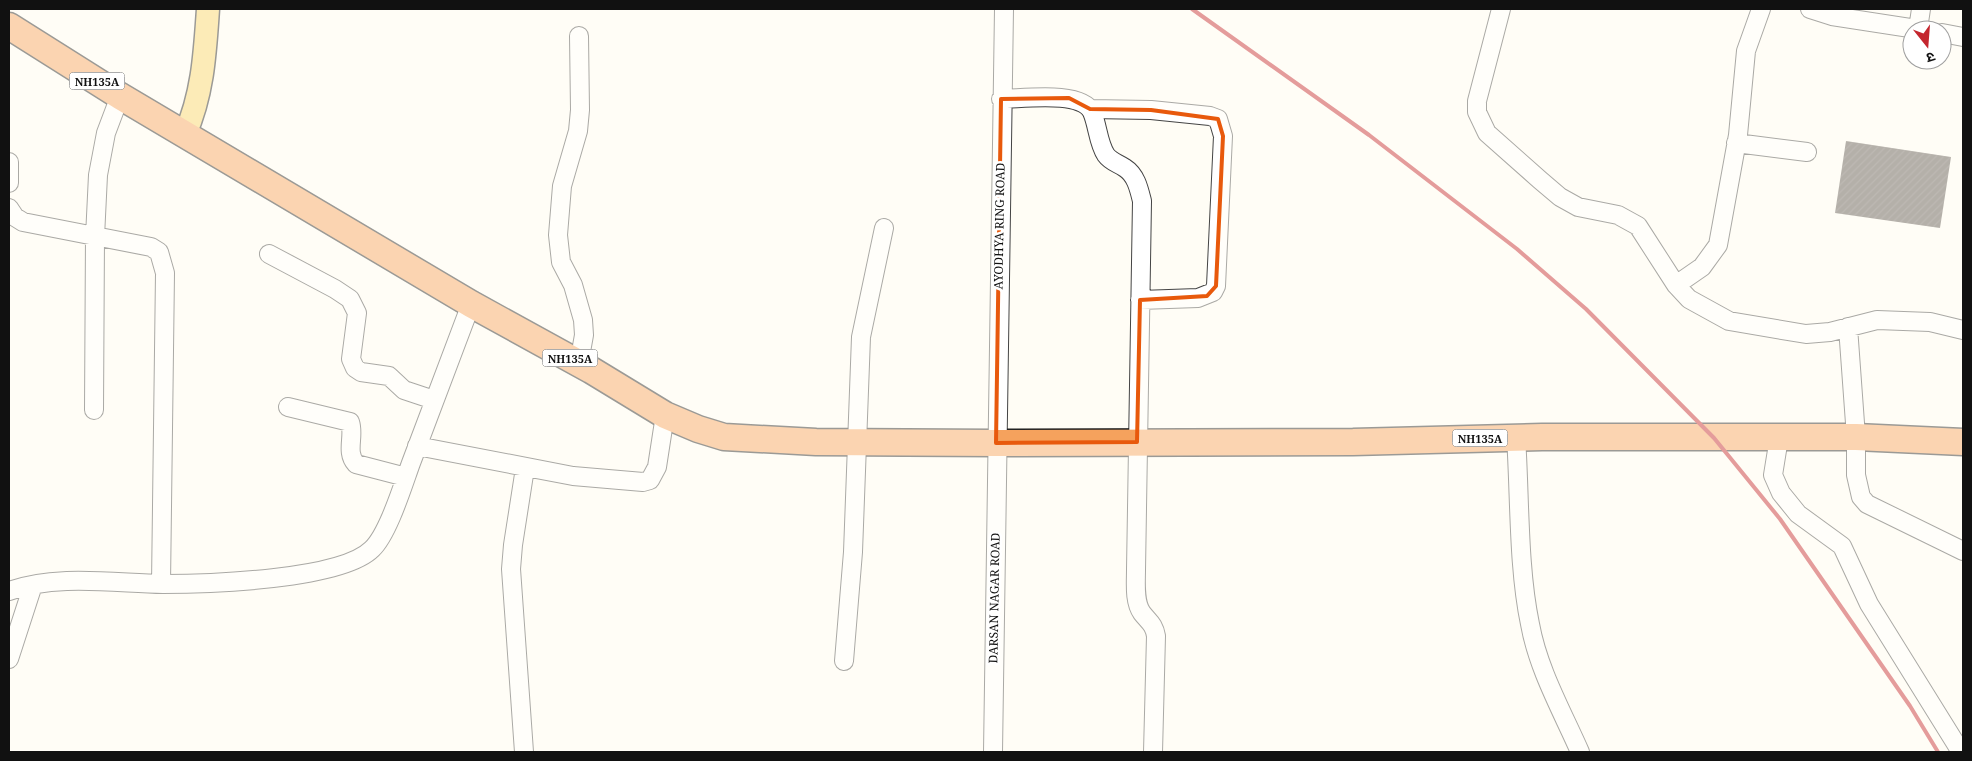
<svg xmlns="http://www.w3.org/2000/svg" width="1972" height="761" font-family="'Noto Serif','Noto Sans Devanagari',serif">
<defs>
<pattern id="building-hatch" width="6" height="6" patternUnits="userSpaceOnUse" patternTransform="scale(1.25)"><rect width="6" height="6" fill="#5a524d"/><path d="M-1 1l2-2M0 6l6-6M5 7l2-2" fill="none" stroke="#6d6662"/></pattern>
</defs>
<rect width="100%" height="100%" fill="#fffdf5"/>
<path fill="url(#building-hatch)" d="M1846,141L1951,157L1940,228L1835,213Z"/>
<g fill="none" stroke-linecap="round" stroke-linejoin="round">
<g stroke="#444" stroke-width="20">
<path id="minor" d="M1501,9L1477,101V112L1487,133L1540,180L1560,197L1578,207L1618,215L1638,226L1676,285L1689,299L1729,321L1806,334L1830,332L1877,320L1930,322L1963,330
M1810,9L1832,16L1923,30
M1918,29L1921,9
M1942,33L1963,37
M579,36L580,110L578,131L562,186L558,235L561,262L573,285L583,320L584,335L579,363
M1001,99C1022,99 1081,90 1092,112C1098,126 1098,143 1106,155C1111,162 1118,163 1125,168C1136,175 1139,189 1142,201L1136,570C1136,583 1134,602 1142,613C1149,622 1154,624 1156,636L1153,752
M1090,109L1151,110L1210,116L1218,119L1223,136L1216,286L1213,292L1198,298L1140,300
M1736,143L1807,152
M9,162V183
M9,208L15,217L23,222L151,247L159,252L165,273L161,584
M269,254L335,289L350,299L357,313L351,359L355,368L361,372L389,376L404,390L434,400
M1676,285L1702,267L1718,245L1738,135L1746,51L1761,9
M1848,327L1856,437V475L1861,497L1867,504L1963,551
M288,407L350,422C355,436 345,452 356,464L406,477
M94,410L95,237L98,175L106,133L120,96
M1516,437C1520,497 1518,567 1530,624C1538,669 1562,711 1580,752
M1779,438L1773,475L1781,493L1798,514L1842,546L1869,604L1961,752
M417,446L573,476L643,482L650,480L657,467L665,415
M9,591C56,574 113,583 163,584C208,584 341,580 372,549C388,534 403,485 411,463C431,410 451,357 471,304
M9,659L33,585
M844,661L853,552L861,337L884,228
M524,752L511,569L513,545L525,468
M993,752L1004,9"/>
</g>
<g stroke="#222" stroke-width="25">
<path id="major" d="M185,134C203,94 205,52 208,9"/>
</g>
<g stroke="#222" stroke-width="29">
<path id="highway" d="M9,26L120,96L471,304L591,370L665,415L698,429L724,437L816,442L996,443L1353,442L1542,437H1856L1963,442"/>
</g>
<use href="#minor" stroke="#fff" stroke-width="18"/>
<use href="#major" stroke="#f9d66b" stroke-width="22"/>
<use href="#highway" stroke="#f5a25d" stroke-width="26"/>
<path stroke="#c4262e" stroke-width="4" d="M1192,9L1369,135L1517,249L1586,309L1714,438L1780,519L1910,706L1938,752"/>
</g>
<path d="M0 0H1972V761H0ZM1069,98L1090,109L1151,110L1218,119L1223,136L1216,286L1207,296L1140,300L1137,442L996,443L1001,99Z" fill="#fffdf5" fill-opacity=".55" fill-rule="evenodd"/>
<path fill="none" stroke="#e8590c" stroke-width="4" stroke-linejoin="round" d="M1069,98L1090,109L1151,110L1218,119L1223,136L1216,286L1207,296L1140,300L1137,442L996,443L1001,99Z"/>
<g text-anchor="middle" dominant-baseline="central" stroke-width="5" stroke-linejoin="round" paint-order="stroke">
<g fill="#fff" stroke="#585858" stroke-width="1">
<rect x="69.5" y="72.5" width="55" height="17" rx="4"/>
<rect x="542.5" y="349.5" width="55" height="17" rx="4"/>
<rect x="1452.5" y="429.5" width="55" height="17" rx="4"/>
</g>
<g font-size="11" font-weight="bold" fill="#111">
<text x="97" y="81">NH135A</text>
<text x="570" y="358">NH135A</text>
<text x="1480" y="438">NH135A</text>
</g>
<g font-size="12" fill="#111" stroke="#fff">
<text transform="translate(999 226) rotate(-89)">AYODHYA RING ROAD</text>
<text transform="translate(994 598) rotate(-89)">DARSAN NAGAR ROAD</text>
</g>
</g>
<rect width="1972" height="761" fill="none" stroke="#111111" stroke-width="20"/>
<g transform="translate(1927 45) rotate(163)"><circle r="24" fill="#ffffff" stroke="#a0a0a0"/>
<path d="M0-4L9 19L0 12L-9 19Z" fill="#c4262e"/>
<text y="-8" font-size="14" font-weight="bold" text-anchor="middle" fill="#111111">उ</text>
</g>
</svg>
